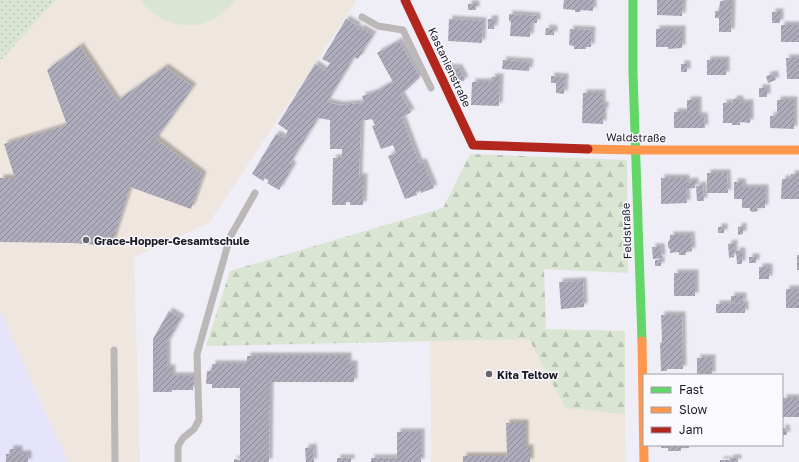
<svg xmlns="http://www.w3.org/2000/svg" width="799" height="462" font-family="'Golos Text',sans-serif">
<defs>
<pattern id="grass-dots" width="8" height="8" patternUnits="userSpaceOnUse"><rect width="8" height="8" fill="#dae5d3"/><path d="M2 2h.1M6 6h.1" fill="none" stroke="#bac4b5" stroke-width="1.8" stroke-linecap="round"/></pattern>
<pattern id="forest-firs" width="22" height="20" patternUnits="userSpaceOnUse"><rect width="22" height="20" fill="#dae5d3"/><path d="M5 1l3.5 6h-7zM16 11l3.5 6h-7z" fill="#bac4b5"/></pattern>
<pattern id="building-hatch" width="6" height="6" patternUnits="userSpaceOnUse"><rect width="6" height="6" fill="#aeabba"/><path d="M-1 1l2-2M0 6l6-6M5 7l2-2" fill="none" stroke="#8d8a97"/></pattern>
<filter id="shadow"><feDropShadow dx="3.5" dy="-3.5" stdDeviation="1" flood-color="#0004"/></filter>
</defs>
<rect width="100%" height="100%" fill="#efeef7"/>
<path fill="#e6e4fb" d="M0,311L40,401L68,462H0Z"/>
<path fill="#efe6e0" d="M56,0H357L209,223L134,257L140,462H68L0,311V61Z
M530,339L565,408L625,414L626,462H431L430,341Z"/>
<path fill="url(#grass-dots)" d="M0,0H56L0,61Z"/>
<path fill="url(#forest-firs)" d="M470,154L627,160L628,273L544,269L546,329L625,331V414L565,408L529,339L206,346L230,271L443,208Z"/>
<path fill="#dae5d3" d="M140,0H236C228,9 220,16 209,21C185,32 155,21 140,0Z"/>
<path fill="url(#building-hatch)" filter="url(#shadow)" d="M564,0H593V11L581,10L580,12H575V10L563,9Z
M657,0H683L682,16L657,15Z
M720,1H732L731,32H719V18H715V11H719Z
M468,4H476V10H468Z
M772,12H780V23H772Z
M509,14L537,16V23H531L530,37L510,36L511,22L509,21Z
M346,19L358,26L356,28L360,30L361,28L373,35L358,59L354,57L327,102L340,105L364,103L362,96L373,93L393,82L377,53L399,41L420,77L401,95L411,112L402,118L419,163L423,162L434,188L421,193V191L416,192L417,195L405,199L388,156L396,153L393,145L381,149L372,126L375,125L372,119L361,121L359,177H364L363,205H350V202H346V205H332L333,158H342V149H330V120L318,118L290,163L293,166L279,190L267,183L269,181L265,178L263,181L252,174L276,134L284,138L288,131L278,124L315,64L325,71L330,63L322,59Z
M449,19L483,21L482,43L448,41Z
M488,19H495L494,29H488Z
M781,25H799V42H781Z
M546,28L554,29V35H545Z
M570,29L592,30L591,47H586V49H574V46L569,45Z
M656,29H682V48L668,49V47H656Z
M80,46L117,101L165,67L193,87L156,139L203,175L191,209L130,187L111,246L73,243L0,242V178H15L4,144L67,125L47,70Z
M786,58H799V79H787Z
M503,60L530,62L529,71L502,69Z
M707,60H726V75H707Z
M681,64H687V72H681Z
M444,67L459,68L465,80L454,85Z
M774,74L776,80L768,83L766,76Z
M551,76L565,77L564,94L556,93V83H551Z
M492,77H500L499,106L471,105L472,82H491Z
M759,88H767V97H759Z
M583,93H602V105H605V111H603V124L582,123Z
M734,99H739L741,103H750V123L740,122V125H732V123H723V103H732Z
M687,100H698V116H704L705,128H674V112H687Z
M777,100H794V129L770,128V116H777Z
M707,173H727L728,193H707Z
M791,174H799V199H781L782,179H791Z
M661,178H686V182L695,181V188L686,189L687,203L661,204Z
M734,182H742L743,188H765V208H757L758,211L753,212L750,211V208H742V199H734Z
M703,185L704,201H697L696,186Z
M743,226V234L738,235V227Z
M718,227H724V233H718Z
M670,235H691L692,251L686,252V255H679V252L670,253V249L668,247V242L670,239Z
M734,243V257L729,258L728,244Z
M652,247H661L662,258L653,259Z
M736,251H742V264H737Z
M797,255H799V270H797Z
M749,257H756V263H749Z
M655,260H661V266H655Z
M759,267H769V279H759Z
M674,273H695V296H674Z
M583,281L584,307L561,309L559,282Z
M786,289H799V308H786Z
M731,296H743V303H731Z
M716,304H745V313H716Z
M169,311L181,318L167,343V368H172V376H193V390H172V392H153V339Z
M661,315H682L683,369H667V371H661L660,343L662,342Z
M247,356H348V364H354V382H270L269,462H234V459L240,460V388H212V384H206L207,371H212V364H247Z
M697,358H712V375H697Z
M783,398H799V417H783Z
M506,423H525V448H530V462H463V456H507Z
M782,428H786L787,435H782Z
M397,432H421V462H371V458H397Z
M661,445H689V448H681V451H668V448H661Z
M313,447L314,462H306L305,448Z
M10,449H19V454H28V462H6V454H10Z
M337,458H351V462H337Z
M730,458H738V462H720V460H730Z"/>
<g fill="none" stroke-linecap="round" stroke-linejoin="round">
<path stroke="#bcb8b9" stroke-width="7" d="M362,17L378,26L403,30L431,88
M114,350L115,462
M178,462V446L183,438L194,429L199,420L197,354L230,237L255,193"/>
<path stroke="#63d668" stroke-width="9" d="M633,0V73L642,341"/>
<path stroke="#ff974d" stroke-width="9" d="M588,149L635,150H799
M642,341L644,462"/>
<path stroke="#b3261e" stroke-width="9" d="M405,0L473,145L588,149"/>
</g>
<g fill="#66656e" stroke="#f9f9ff" stroke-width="1.5">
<circle cx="86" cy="240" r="4"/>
<circle cx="489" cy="374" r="4"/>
</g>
<g text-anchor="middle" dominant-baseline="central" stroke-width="3" stroke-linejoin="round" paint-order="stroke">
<g font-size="11" fill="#1c1b25" stroke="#f9f9ff">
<text transform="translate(450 67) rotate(65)">Kastanienstraße</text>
<text transform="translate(636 137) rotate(1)">Waldstraße</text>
<text transform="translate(626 231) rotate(-92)">Feldstraße</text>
</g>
<g font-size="11" font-weight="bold" fill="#1c1b25" stroke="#f9f9ff" text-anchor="start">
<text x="94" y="240">Grace-Hopper-Gesamtschule</text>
<text x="497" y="374">Kita Teltow</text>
</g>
</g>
<rect x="643" y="374" width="140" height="72" fill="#f9f9ff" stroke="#a1a0a8"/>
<rect x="651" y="387" width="20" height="6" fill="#63d668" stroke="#a1a0a8"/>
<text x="679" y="394" font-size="12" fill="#1c1b25">Fast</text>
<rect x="651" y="407" width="20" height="6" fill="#ff974d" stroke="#a1a0a8"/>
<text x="679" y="414" font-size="12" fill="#1c1b25">Slow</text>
<rect x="651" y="427" width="20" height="6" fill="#b3261e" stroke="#a1a0a8"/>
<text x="679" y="434" font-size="12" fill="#1c1b25">Jam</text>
</svg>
